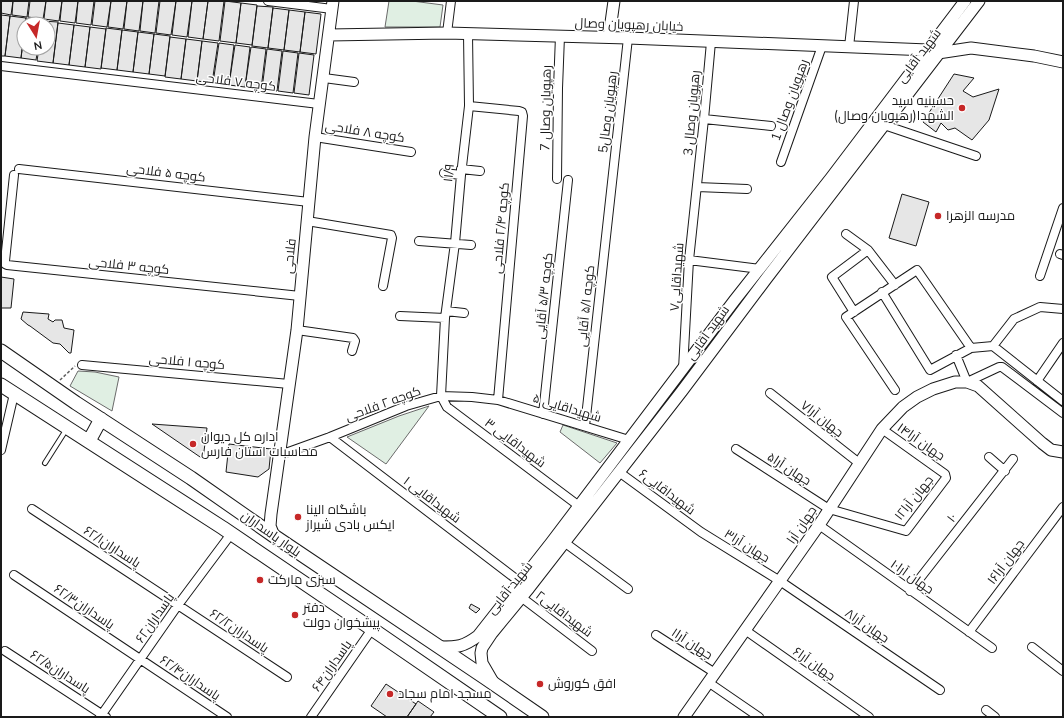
<svg xmlns="http://www.w3.org/2000/svg" width="1064" height="718" font-family="'Nunito Sans',Cairo,sans-serif">
<rect width="100%" height="100%" fill="#fff"/>
<path fill="#e0efe3" stroke="#6a6a6a" d="M389,1H412L443,5L440,27H385Z
M78,371L95,372L119,377L112,411L70,386Z
M429,406L386,464L347,437L399,416Z
M563,425L617,443L600,463L560,432Z"/>
<path fill="#e6e6e6" stroke="#1a1a1a" d="M1,1H13L11,15L1,13Z
M13,1H29L27,17L12,15Z
M30,1H46L43,19L28,17Z
M46,1H62L59,21L44,19Z
M62,1H78L75,23L60,21Z
M78,1H94L91,25L76,23Z
M95,1H111L107,27L92,25Z
M111,1H127L123,29L108,27Z
M127,1H143L139,31L124,29Z
M143,1H159L155,33L140,31Z
M160,1H176L171,35L156,33Z
M176,1H192L187,37L172,35Z
M192,1H208L203,39L188,37Z
M208,1H224L219,41L203,39Z
M225,1L241,3L236,43L220,41Z
M241,3L257,5L252,45L236,43Z
M257,6L273,7L268,48L252,46Z
M273,8L289,10L284,50L268,48Z
M289,10L305,12L300,52L284,50Z
M305,12L321,14L316,54L300,52Z
M1,15L10,16L5,56H1Z
M10,16L26,18L25,24H24V32L21,58L5,56Z
M26,18L42,20L41,24H25Z
M42,21L58,22L53,63L37,61L39,48H48V24H42Z
M58,23L74,25L69,65L53,63Z
M74,25L90,27L85,67L69,65Z
M90,27L106,29L101,69L85,67Z
M106,28L122,30L117,70L101,68Z
M122,30L138,32L133,72L117,70Z
M138,32L154,34L149,74L133,72Z
M154,34L170,36L165,76L149,74Z
M24,35V48H38L36,60L21,58Z
M170,37L186,39L181,79L165,77Z
M186,39L202,41L197,81L181,79Z
M202,41L218,43L212,83L197,81Z
M219,43L234,45L229,85L213,83Z
M235,45L250,47L245,87L229,85Z
M251,47L266,49L261,89L245,87Z
M267,49L282,51L277,91L262,89Z
M283,51L298,53L293,93L278,91Z
M299,53L314,55L309,95L294,93Z
M954,74L974,78L963,91L973,97L999,89L989,120L972,140L955,128L948,130L941,123L936,132L923,122Z
M902,194L929,202L916,246L889,238Z
M1,277L14,279L11,308H1Z
M23,312L49,314L48,319L53,322L55,320H62L64,328L74,330L71,353H69L60,344L53,343L30,326L28,325L21,319Z
M152,424L207,428L203,459Z
M229,444L271,449L269,469L258,477L226,472Z
M471,604L480,609L476,613L469,608Z
M386,684L416,704L407,717H387L371,706Z
M418,701L434,712L430,717H407Z"/>
<g fill="none" stroke-linecap="round" stroke-linejoin="round">
<g stroke="#1a1a1a" stroke-width="6">
<path id="lane" d="M45,463L66,430"/>
</g>
<g stroke="#1a1a1a" stroke-width="10">
<path id="street" d="M268,1L332,9
M447,33L451,1
M468,34L469,106L461,175L455,243L445,318L441,396L447,407L579,506
M849,47L854,1
M1,66L319,104
M324,78L354,82
M469,106L519,111L522,112L523,116L498,400
M704,119L771,126
M884,125L976,156
M315,137L411,152
M781,162L822,46
M19,169L309,202
M461,169L480,171
M444,173L461,175
M14,175L5,261V264L7,265L300,296
M557,179L558,88L560,36
M697,187L747,189
M307,221L391,235L392,238L383,286
M846,234L868,250L895,285
M419,241L471,245
M1060,254L1063,255
M689,260L760,269
M1040,276L1063,208
M882,292L930,370L971,348L993,346L1063,401
M446,311L464,313
M854,312L832,277L868,250
M400,316L445,318
M297,330L353,338L355,341L352,351
M993,346L1014,319L1040,307L1063,309
M956,355L967,382L999,367H1002L1063,413
M82,365L289,384
M683,369L689,260L704,119L711,42
M1037,381L1063,343
M895,390L846,317L917,270L971,348
M770,393L859,463
M543,414L568,180
M585,426L628,38
M330,437L520,582
M736,449L829,509L906,531L946,478L945,474L882,429
M1,450L14,394
M280,455L330,437L406,406L441,396L472,397L498,400L629,440
M989,457L1005,471
M619,472L701,532L780,581L940,690
M32,509L287,677
M819,525L992,648
M564,542L628,589
M14,575L227,717
M910,591L1013,459
M521,597L592,651
M745,630L869,717
M969,632L1063,507
M656,635L715,673
M1032,647L1063,671
M5,651L106,717
M708,682L759,717
M986,710L995,717
M100,717L178,605L231,534
M311,717L372,629"/>
</g>
<g stroke="#1a1a1a" stroke-width="13">
<path id="secondary" d="M329,35L447,33L628,38L928,50
M609,37L614,1
M938,53L971,48L1034,56L1063,62
M274,536L270,526L271,514L297,330L315,137L333,1
M440,647C458,647 463,647 478,636L551,543L734,301L831,178L965,1
M493,682L482,663L481,653L482,648L492,633L529,588L682,391L766,279L979,1
M684,717L819,525L882,429L903,407L917,397L933,389L955,382H967L978,386L1042,443L1051,450L1063,452"/>
</g>
<g stroke="#1a1a1a" stroke-width="15">
<path id="primary" d="M1,351L76,403L191,478L274,536L484,677L542,717
M1,385L223,528L372,629L500,717
M89,441L101,419"/>
</g>
<path stroke="#5f5f5f" stroke-width="1.5" stroke-dasharray="3 2" stroke-linecap="butt" d="M60,380L75,366"/>
<use href="#lane" stroke="#fff" stroke-width="4"/>
<use href="#street" stroke="#fff" stroke-width="8"/>
<use href="#secondary" stroke="#fff" stroke-width="11"/>
<use href="#primary" stroke="#fff" stroke-width="13"/>
</g>
<g fill="#c62828" stroke="#fff" stroke-width="1.5">
<circle cx="962" cy="108" r="4"/>
<circle cx="938" cy="216" r="4"/>
<circle cx="193" cy="444" r="4"/>
<circle cx="298" cy="517" r="4"/>
<circle cx="260" cy="580" r="4"/>
<circle cx="295" cy="615" r="4"/>
<circle cx="540" cy="684" r="4"/>
<circle cx="390" cy="694" r="4"/>
</g>
<g text-anchor="middle" dominant-baseline="central" stroke-width="3" stroke-linejoin="round" paint-order="stroke">
<g font-size="13" fill="#1a1a1a" stroke="#fff">
<text transform="translate(629 25) rotate(2)">خیابان رهپویان وصال</text>
<text transform="translate(919 56) rotate(-53)">شهید آقایی</text>
<text transform="translate(236 82) rotate(7)">کوچه ۷ فلاحی</text>
<text transform="translate(790 100) rotate(-70)">1 رهپویان وصال</text>
<text transform="translate(546 108) rotate(-89)">7 رهپویان وصال</text>
<text transform="translate(608 112) rotate(-83)">رهپویان وصال5</text>
<text transform="translate(692 113) rotate(-85)">3 رهپویان وصال</text>
<text transform="translate(365 132) rotate(9)">کوچه ۸ فلاحی</text>
<text transform="translate(166 173) rotate(7)">کوچه ۵ فلاحی</text>
<text transform="translate(449 173) rotate(-84)">۱۱/۹</text>
<text transform="translate(501 228) rotate(-85)">کوچه ۲/۴ فلاحی</text>
<text transform="translate(290 256) rotate(-84)">فلاحی</text>
<text transform="translate(129 266) rotate(6)">کوچه ۳ فلاحی</text>
<text transform="translate(677 277) rotate(-86)">شهیداقایی۷</text>
<text transform="translate(544 296) rotate(-84)">کوچه ۵/۳ آقایی</text>
<text transform="translate(586 306) rotate(-84)">کوچه ۵/۱ آقایی</text>
<text transform="translate(708 333) rotate(-54)">شهید آقایی</text>
<text transform="translate(187 362) rotate(5)">کوچه ۱ فلاحی</text>
<text transform="translate(383 404) rotate(-20)">کوچه ۲ فلاحی</text>
<text transform="translate(567 408) rotate(17)">۵ شهیداقایی</text>
<text transform="translate(822 419) rotate(38)">جهان آرا۷</text>
<text transform="translate(921 442) rotate(35)">جهان آرا۱۴</text>
<text transform="translate(515 443) rotate(37)">۳ شهیداقایی</text>
<text transform="translate(789 469) rotate(33)">جهان آرا۵</text>
<text transform="translate(667 492) rotate(37)">شهیداقایی۶</text>
<text transform="translate(914 498) rotate(-51)">جهان آرا۱۲</text>
<text transform="translate(432 500) rotate(37)">۱ شهیداقایی</text>
<text transform="translate(952 518) rotate(-52)">۱۰</text>
<text transform="translate(802 525) rotate(-56)">جهان آرا</text>
<text transform="translate(271 534) rotate(35)">بلوار پاسداران</text>
<text transform="translate(747 546) rotate(32)">جهان آرا۳</text>
<text transform="translate(112 547) rotate(33)">پاسداران۶۲/۱</text>
<text transform="translate(1006 562) rotate(-53)">جهان آرا۱۶</text>
<text transform="translate(912 577) rotate(35)">جهان آرا۱۰</text>
<text transform="translate(510 588) rotate(-51)">شهید آقایی</text>
<text transform="translate(84 607) rotate(34)">پاسداران۶۲/۳</text>
<text transform="translate(564 614) rotate(37)">شهیداقایی۲</text>
<text transform="translate(155 618) rotate(-55)">پاسداران۶۲</text>
<text transform="translate(867 626) rotate(34)">جهان آرا۸</text>
<text transform="translate(239 631) rotate(34)">پاسداران۶۲/۲</text>
<text transform="translate(692 644) rotate(33)">جهان آرا۱</text>
<text transform="translate(814 664) rotate(35)">جهان آرا۶</text>
<text transform="translate(332 666) rotate(-55)">پاسداران۶۴</text>
<text transform="translate(60 672) rotate(33)">پاسداران۶۲/۵</text>
<text transform="translate(190 678) rotate(34)">پاسداران۶۲/۴</text>
</g>
<g font-size="13" fill="#1a1a1a" stroke="#fff" text-anchor="start">
<text x="954" y="101" text-anchor="end">حسینیه سید<tspan x="954" dy="15">الشهدا(رهپویان وصال)</tspan></text>
<text x="946" y="216">مدرسه الزهرا</text>
<text x="201" y="437">اداره کل دیوان<tspan x="201" dy="15">محاسبات استان فارس</tspan></text>
<text x="306" y="510">باشگاه الینا<tspan x="306" dy="15">ایکس بادی شیراز</tspan></text>
<text x="268" y="580">سبزی مارکت</text>
<text x="303" y="608">دفتر<tspan x="303" dy="15">پیشخوان دولت</tspan></text>
<text x="548" y="684">افق کوروش</text>
<text x="398" y="694">مسجد امام سجاد</text>
</g>
</g>
<rect width="1064" height="718" fill="none" stroke="#1a1a1a" stroke-width="4"/>
<g transform="translate(36 36) rotate(169)"><circle r="19" fill="#ffffff" stroke="#a3a3a3"/>
<path d="M0-3L7 15L0 10L-7 15Z" fill="#c62828"/>
<text y="-6" font-size="11" font-weight="bold" text-anchor="middle" fill="#1a1a1a">N</text>
</g>
</svg>
